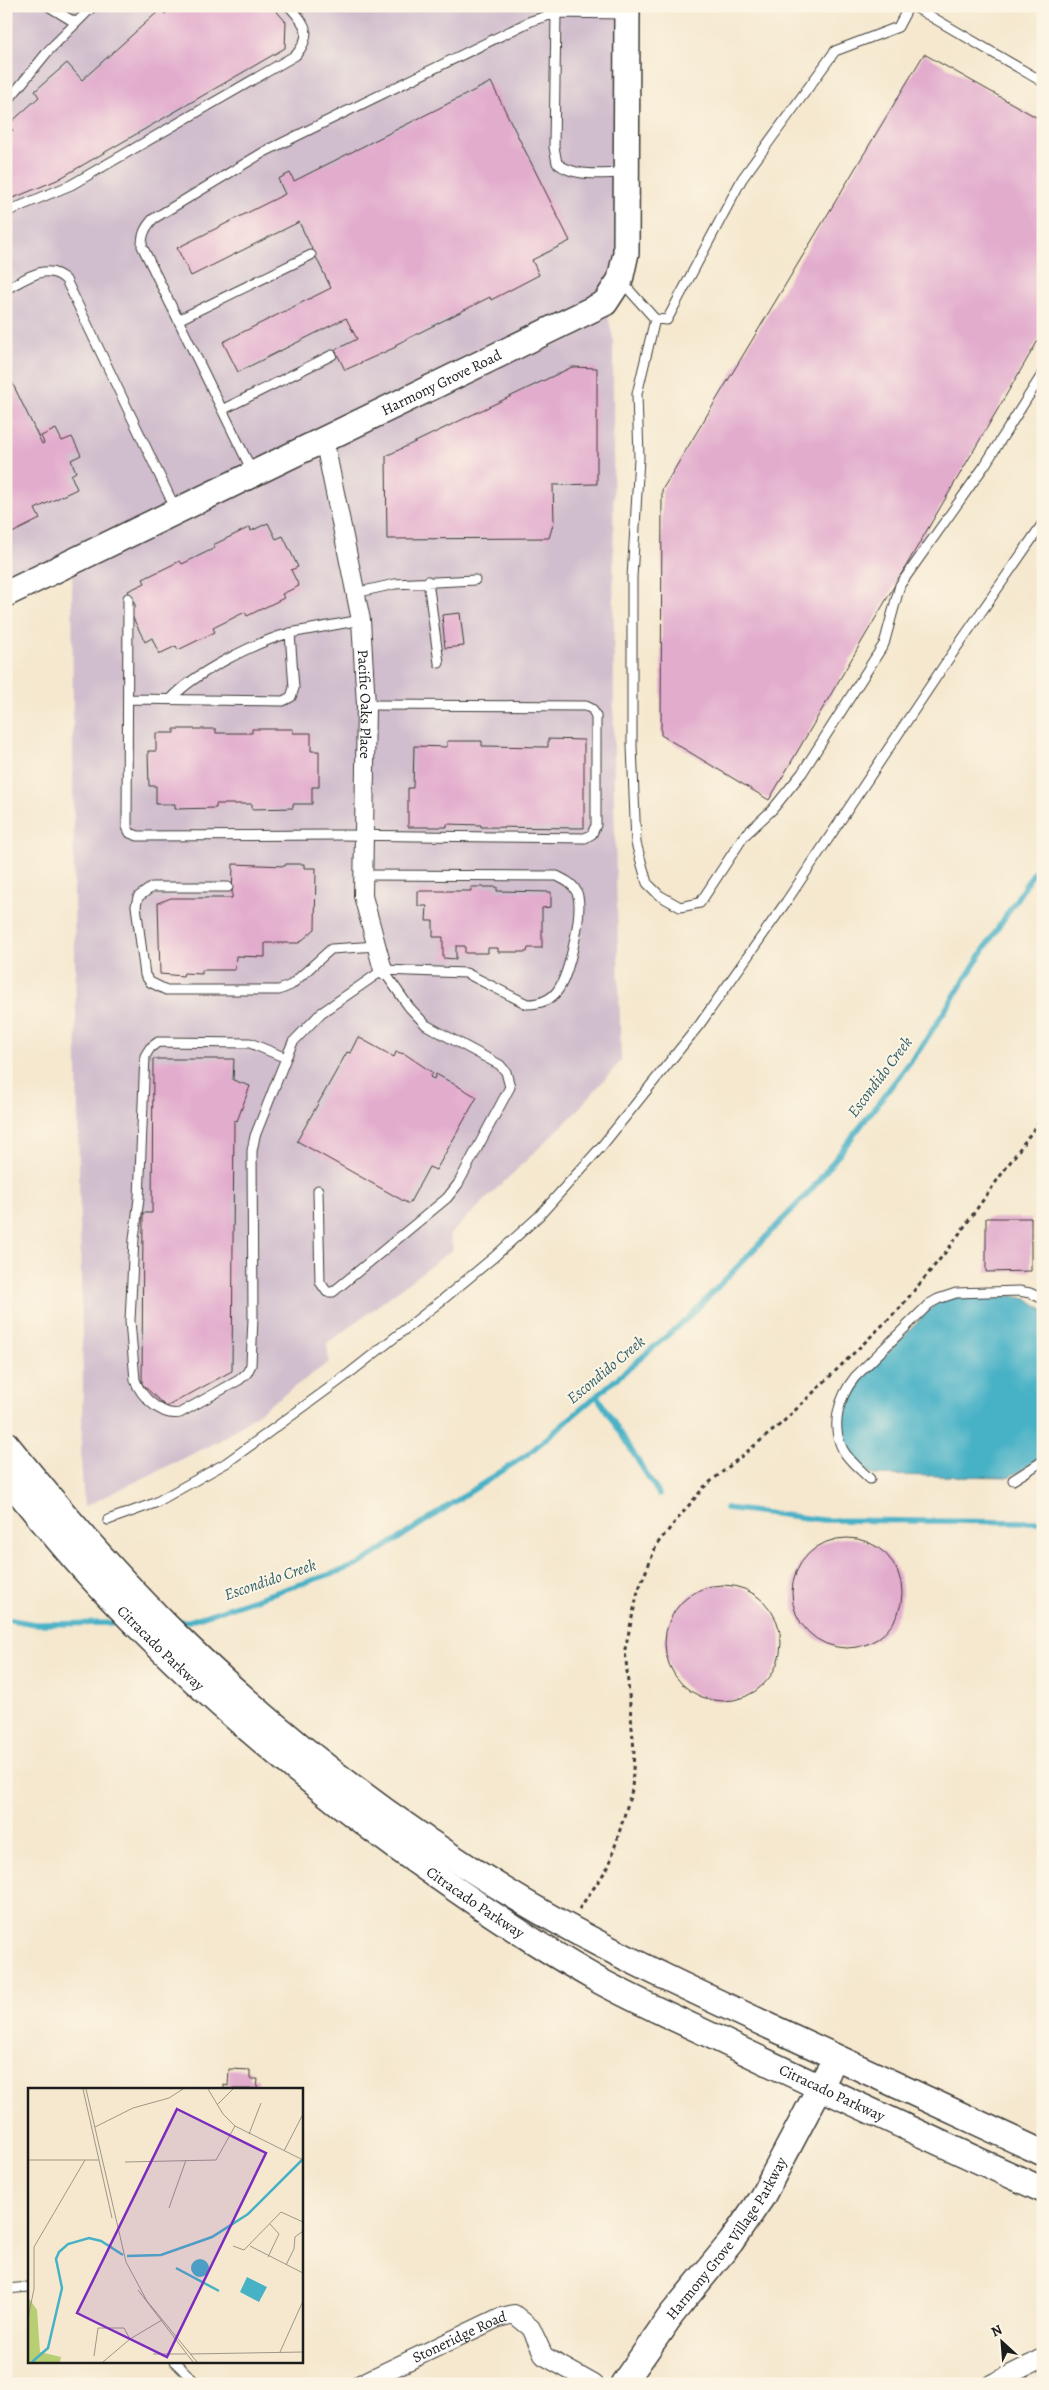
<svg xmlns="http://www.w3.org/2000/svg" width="1049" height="2390" font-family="Alegreya,serif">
<rect width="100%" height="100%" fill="#fcf5e5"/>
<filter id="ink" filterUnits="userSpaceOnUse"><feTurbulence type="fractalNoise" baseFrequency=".02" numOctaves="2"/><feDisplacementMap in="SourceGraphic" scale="10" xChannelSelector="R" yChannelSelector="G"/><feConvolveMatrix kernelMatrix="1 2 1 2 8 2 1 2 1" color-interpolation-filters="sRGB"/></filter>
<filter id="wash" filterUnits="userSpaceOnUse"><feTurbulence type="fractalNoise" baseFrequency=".0096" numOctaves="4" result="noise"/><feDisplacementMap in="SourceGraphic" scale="20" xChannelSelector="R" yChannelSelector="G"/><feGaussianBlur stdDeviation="1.12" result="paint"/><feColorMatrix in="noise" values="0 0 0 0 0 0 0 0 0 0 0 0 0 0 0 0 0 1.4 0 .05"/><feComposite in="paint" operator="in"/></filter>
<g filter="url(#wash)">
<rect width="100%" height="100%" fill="#f5e8cf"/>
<path fill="#d0bdcd" d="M6,6H627L626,253L605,303L613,338L614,800L621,1061L572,1116L449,1235L453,1249L327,1344L329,1362L219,1441L84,1507L81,1457L83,1385L74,906L72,562L6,594Z"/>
<path fill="#47b1c6" stroke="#326671" d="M1014,1296L1030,1300L1043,1310L1042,1455L1019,1472L1007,1477L873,1475C865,1468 855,1462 849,1454C835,1436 840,1411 849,1393L933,1306L947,1297Z"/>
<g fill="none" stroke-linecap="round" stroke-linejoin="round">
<path stroke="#47b1c6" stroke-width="5.5" d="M597,1396L659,1494
M726,1508L823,1520L1043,1522
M6,1619L35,1624L124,1623
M173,1622L189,1621L358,1565L528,1454L688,1318L812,1189L920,1049L1043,858"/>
</g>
<g id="blocks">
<path fill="#e2accd" d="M174,6H272L286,22L285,48L57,180L6,201V136L13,130L8,125L39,97L35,91L67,63L82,80L161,9L165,14Z
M924,54L1043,121V332L769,800L661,735L662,490Z
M491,82L570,241L532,260L539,275L491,300L490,297L395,345L396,347L345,370L335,350L357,339L346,318L238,372L223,342L331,288L299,222L191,276L177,248L285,194L278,179L290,173L294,181Z
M572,367L597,368V484L553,485L554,521L549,538L387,539L386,456Z
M6,370L42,444L44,443L41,436L56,429L62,441L72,437L81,455L71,460L76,472L71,475L77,489L35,509L40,519L6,536Z
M268,523L276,539L283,536L298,567L291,570L299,586L282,594L284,598L247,616L245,612L213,628L215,632L178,650L176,646L159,654L152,638L145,642L129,610L136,607L128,591L145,583L143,579L180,561L182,564L215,548L213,545L250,527L251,531Z
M460,613L464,646L445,648L442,615Z
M174,729H216V733H252V729H293V733H311V751H319V787H312V804H293V808L252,809V804H216V808L175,809V804H156V786H149L148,751H156V733H174Z
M548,739L584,740V828L481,827V825L447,824V827H408V788H413L414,746L447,747V741H482V746L548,747Z
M233,864L285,866L286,864H304V868H316L315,929L299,943H265V957L236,956L235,970H202V974L184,973L183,976L160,974L158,903L171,898H232Z
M471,887H497V891L551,892V907L542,908V948H528L527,952H498V948H488V953H465V946H456V959L443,958V937H433V921H426L427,906H418V891H471Z
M358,1037L394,1057L396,1052L405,1054L433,1073L430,1077L434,1079L436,1074L477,1097L436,1170L429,1167L409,1204L297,1141L347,1052L350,1053Z
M153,1059H234L233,1080L250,1086L237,1121L234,1120L232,1371L166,1407L142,1384L143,1213H152Z
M986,1218H1031V1271L986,1272Z
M792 1593a55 55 0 1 1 110 0a55 55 0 1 1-110 0Z
M665 1643a58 58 0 1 1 116 0a58 58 0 1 1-116 0Z
M229,2069L250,2070V2079H258L257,2089H224V2085L228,2086Z"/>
</g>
</g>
<g filter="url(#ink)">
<use href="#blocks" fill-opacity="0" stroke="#3d3b37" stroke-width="1"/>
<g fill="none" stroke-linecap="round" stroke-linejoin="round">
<g stroke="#3d3b37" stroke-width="11">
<path id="lane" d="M48,6L76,23
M382,6H397
M913,6L1043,82
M556,13L554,147L557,163C575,178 602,173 624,173
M6,103L49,50L93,6
M6,212L71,185L296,55C314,33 305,24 289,6
M622,282L655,319L667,320L742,179L835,51L898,27L909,6
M6,289C26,279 47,261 66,280L176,510
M655,319L637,394L639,458L632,578V746L636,843L647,883L659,895L680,907L700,903L744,836L772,810L802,773L884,644L900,585L985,465L1043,373
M178,320L311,255
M222,410L332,355
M253,473L142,246C142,234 145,228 153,219L264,152L531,21L556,13L626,14
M428,581L439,663
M355,593L395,584L475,580
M128,598L127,827L130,833L138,836L340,835L585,838L592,834L596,825V716L592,709L586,706L366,705
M128,699L283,701L291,697L294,688L290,633L361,620
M171,699C194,673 256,642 290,633
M228,887H152L138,897L136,906L145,975L150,982L166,990H279L291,985L331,949L377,946
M286,1058L255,1136L252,1151L253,1318L251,1365L247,1373L239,1380L180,1413C162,1417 141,1397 135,1380L130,1321L134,1239L139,1198L145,1056L150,1048L158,1042L250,1043L286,1058L293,1042L321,1013L383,970L466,973L527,1004C539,1004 551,1000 558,990C569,974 584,911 577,893C574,884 565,880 557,876L363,875
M318,1190L320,1282L327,1292H333L447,1198L458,1184L510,1087L506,1072L500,1065L426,1025L409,1007L383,970
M870,1479C861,1470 849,1461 843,1450C830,1426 839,1397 855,1377L929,1304L938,1299L956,1293L1019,1291L1030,1293L1043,1299
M1013,1480L1043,1461
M108,1520L155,1503L226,1463L265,1435L347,1375L441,1301L494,1257L539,1216L601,1147L700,1024L786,902L943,667L1043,523
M6,2289L29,2287
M174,2361L197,2384"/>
</g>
<g stroke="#3d3b37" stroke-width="20">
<g id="street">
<path id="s1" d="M324,439L361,620L366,705L363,896L383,970"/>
<path id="s2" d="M360,2384L498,2318L514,2314L531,2328L544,2356L594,2384"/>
<path d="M991,2384L1043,2358"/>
</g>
</g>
<g stroke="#3d3b37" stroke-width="28">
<g id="secondary">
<path id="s3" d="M6,594L605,303L620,280L626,253L627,6"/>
<path d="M6,1444C57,1507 110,1569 167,1626C269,1728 386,1818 509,1893C596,1946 689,1989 782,2032C869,2072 956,2113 1043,2153"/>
<path id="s4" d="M6,1477C34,1510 60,1544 89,1575C182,1677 289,1768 400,1850C464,1896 529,1941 598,1980C642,2004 690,2025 735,2047C837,2096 940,2143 1043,2190"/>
<path id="s5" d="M623,2384L672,2314L731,2242L762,2197L828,2072"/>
</g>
</g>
<path stroke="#3d3b37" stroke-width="3" stroke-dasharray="4 4" stroke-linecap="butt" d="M579,1909L609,1866L632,1790L634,1750L625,1649L638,1591L657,1544L704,1487L782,1423L899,1309L949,1248L1043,1116"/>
<use href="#lane" stroke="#fff" stroke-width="9"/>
<use href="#street" stroke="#fff" stroke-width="18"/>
<use href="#secondary" stroke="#fff" stroke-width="25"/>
</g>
</g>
<g text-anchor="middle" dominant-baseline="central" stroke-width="4" stroke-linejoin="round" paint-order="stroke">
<g font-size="15" fill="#1c1c1c" stroke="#fcf5e5">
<text stroke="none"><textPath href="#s3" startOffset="484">Harmony Grove Road</textPath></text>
<text stroke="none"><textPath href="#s1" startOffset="269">Pacific Oaks Place</textPath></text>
<text stroke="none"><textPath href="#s4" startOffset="231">Citracado Parkway</textPath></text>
<text stroke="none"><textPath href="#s4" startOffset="636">Citracado Parkway</textPath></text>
<text stroke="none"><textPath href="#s4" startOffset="1041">Citracado Parkway</textPath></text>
<text stroke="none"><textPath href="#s5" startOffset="179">Harmony Grove Village Parkway</textPath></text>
<text stroke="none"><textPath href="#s2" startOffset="110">Stoneridge Road</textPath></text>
</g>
<g font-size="16" font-style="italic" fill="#2f5f68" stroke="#fcf5e5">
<text transform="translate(880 1077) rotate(-53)">Escondido Creek</text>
<text transform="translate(606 1370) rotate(-40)">Escondido Creek</text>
<text transform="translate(270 1580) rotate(-19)">Escondido Creek</text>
</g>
</g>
<g transform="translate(28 2088)">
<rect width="275" height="275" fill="#f5e8cf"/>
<path d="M0,209L9,222L12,264L33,269L32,274H0Z" fill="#b7ce72"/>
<path d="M163 180a9 9 0 1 1 18 0a9 9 0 1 1-18 0ZM219,189L239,199L231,214L212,204Z" fill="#47b1c6"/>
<path fill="none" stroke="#47b1c6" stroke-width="2.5" d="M99,168L133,167L184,149L220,126L275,71M148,180L191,203M4,274L20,260L23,247L34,200L28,171L31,164L40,156L61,150L73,153L95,167"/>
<path fill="none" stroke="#9e9687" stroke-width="1" d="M55,1L84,130M58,1L98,174L119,213L169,274M180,1L195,26L207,38L275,72M189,17L205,1M67,39L105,20L141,10L155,1M221,46L233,15M256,63L275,26M0,72H71M97,74L188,72L207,38M141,120L158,72M205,158L216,162L253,124L275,134M222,158L275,185M240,169L251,146L242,136M258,177L266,161L267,149L275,143M110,202L165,274M0,230L6,201V159L57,72M252,264L275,213M125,266H158M162,266L275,264M66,268L70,240H96L102,251M75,274L102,251L134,232"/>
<path fill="#7b2cbf" fill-opacity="0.15" stroke="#7b2cbf" stroke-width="2.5" d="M149,21L238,65L139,269L49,225Z"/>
<rect width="275" height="275" fill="none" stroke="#1c1c1c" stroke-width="2.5"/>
</g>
<rect width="1049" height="2390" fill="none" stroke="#fcf5e5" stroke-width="25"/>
<g transform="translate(1002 2342) rotate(334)" stroke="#fcf5e5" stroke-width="4" paint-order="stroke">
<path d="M0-4L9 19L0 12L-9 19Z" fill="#1c1c1c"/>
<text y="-8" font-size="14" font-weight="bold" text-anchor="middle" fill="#1c1c1c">N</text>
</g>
</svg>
